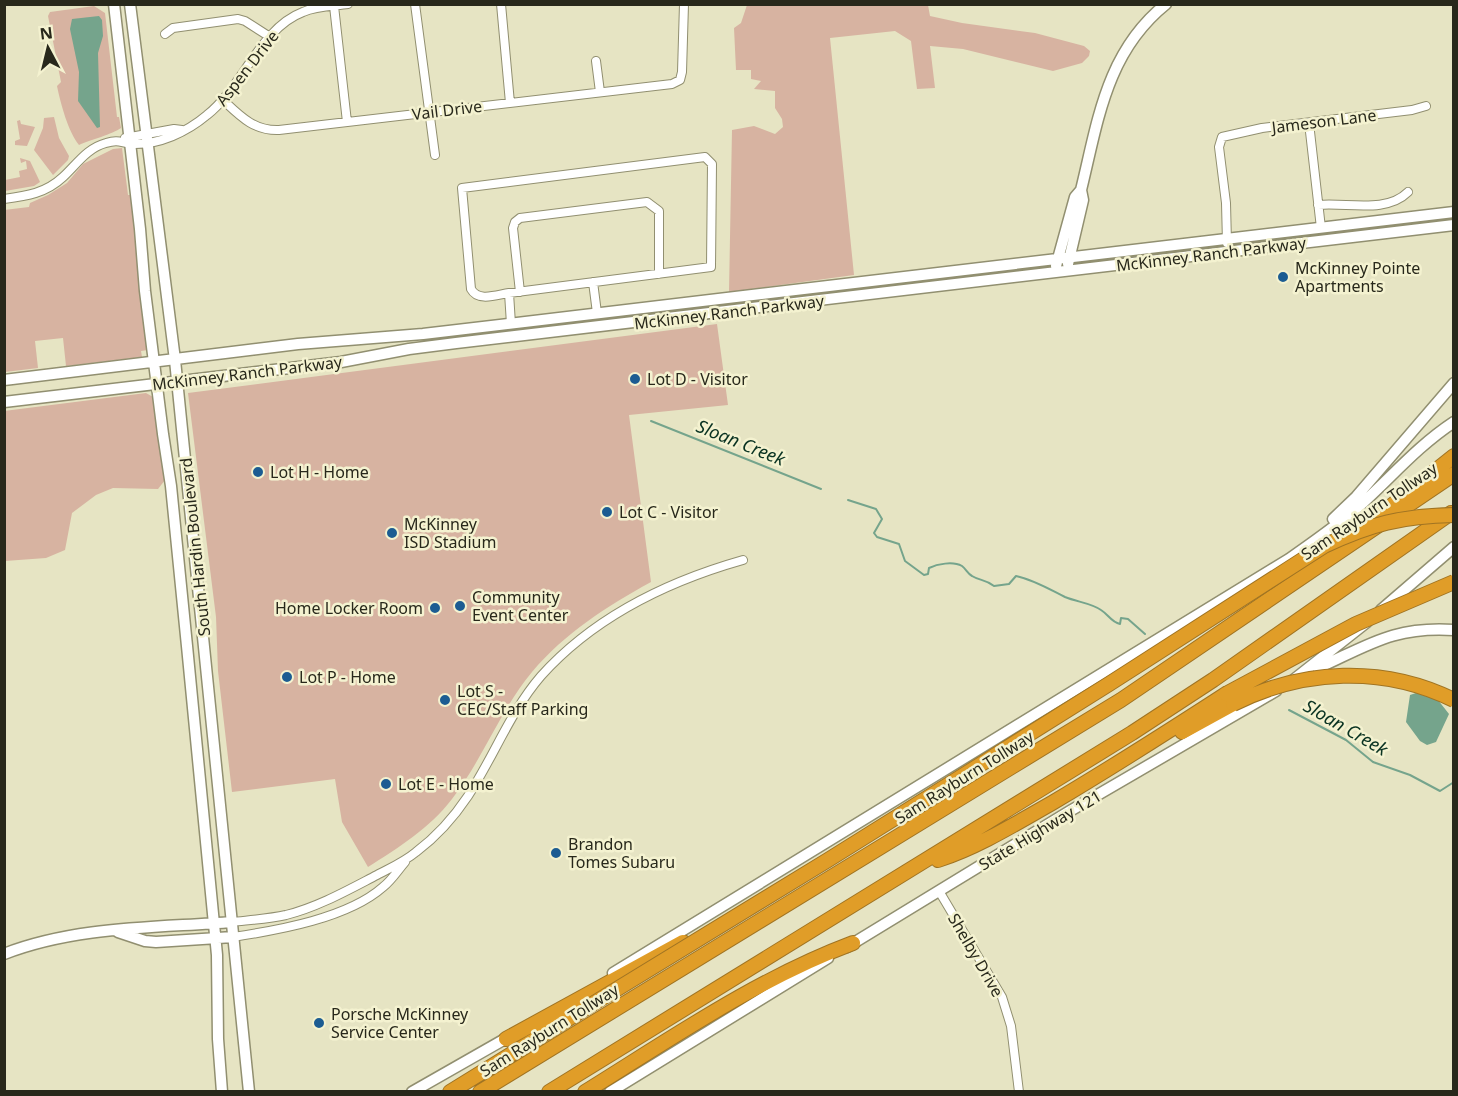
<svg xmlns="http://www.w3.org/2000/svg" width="1458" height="1096" font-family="'Noto Sans',sans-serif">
<rect width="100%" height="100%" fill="#e6e4c3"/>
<path fill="#d7b3a1" d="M747,5H928L930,16L962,23L1035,33L1084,46L1090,51L1089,56L1082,63L1053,71L963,49L930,46L935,88L917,89L911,41L895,31L830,38L854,275L729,292L732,130L754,126L775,134L783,127L782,119L775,108V91L754,89L761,81L751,79V70H736L734,28L741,23Z
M94,6L105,13L117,117H119L121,128C113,134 90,140 79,145C68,131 61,105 57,86L61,82L48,16L50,12Z
M54,117L59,138L69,156L68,160L53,175L34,150L43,128L44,118Z
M20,120L21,124L35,127L27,146L15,145V141L20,139L17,121Z
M122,148L128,195H132L148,350L141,351L142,357L66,366L63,338L35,341L38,368L5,372L4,210L29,207L30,203L48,195L67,183L83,164L113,149Z
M20,158L30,161L40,182L34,186L5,191V180L20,177L19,171L27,169L26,161L21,163Z
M717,324L728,405L629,415L651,582C607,606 565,633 532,672C499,712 483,759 452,799C430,828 398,848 368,867L342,822L335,779L232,792L218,671L216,617L188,393Z
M146,393L153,397L165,480L158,489L113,488L96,495L72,513L65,550L46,558L5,561L4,411Z"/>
<path fill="#75a48c" d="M99,16L102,20L103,36L98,53L100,127L97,128L78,101L79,72L70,29L72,19Z
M1416,693L1438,700L1449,714L1436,742L1427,745L1420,741L1406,722L1410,695Z"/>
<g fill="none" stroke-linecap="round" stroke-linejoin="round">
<path stroke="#75a48c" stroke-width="2" d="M651,421L821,489
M848,500L876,509L882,519L874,533L877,537L899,544L905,561L924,575L928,574L929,568C937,564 953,561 962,566C966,569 968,574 972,576C980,581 985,579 994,586L1009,584L1016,576C1034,580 1049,589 1065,597C1077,602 1091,603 1101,610C1109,615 1111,622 1120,624L1121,618L1128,619L1145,634
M1289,710L1346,740L1373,762L1410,775L1440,791L1454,782"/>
<g stroke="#918f70" stroke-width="10">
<path id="street" d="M415,4L435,155
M501,4L510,103
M334,6L347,122
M165,34L173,28L238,19L245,21L270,37
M596,61L600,92
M223,100C240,116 254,131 279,130L672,84L680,80L682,72L684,4
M1309,123L1321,228
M125,138L174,129L182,130
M705,157L712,164L711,267L509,293C496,295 478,302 471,289L462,188Z
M4,199C27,196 46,193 63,177C77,164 87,148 106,143C119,139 121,143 132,144C159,145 187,132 207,115C242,88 260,28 303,12C316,6 333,6 348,4
M1318,205C1346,202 1386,214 1408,192
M1227,243L1226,203L1219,147L1222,137L1262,128L1412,110L1426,106
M593,282L597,313
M520,292L513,228L515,222L520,218L647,202L659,211V274
M509,293L511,324
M939,891L1002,997L1011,1026L1019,1092
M232,922C250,920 268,919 286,915C318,907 348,890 377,875C390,868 404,862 416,852C436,837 454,817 468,796C494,756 510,712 541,676C594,617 669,581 743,560
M233,937C279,930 348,918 383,887C392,880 398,870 405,862"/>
</g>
<g stroke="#918f70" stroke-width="13">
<path id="secondary" d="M114,4L140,229L145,291L163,434L171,486L187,646L217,955L218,1039L222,1092
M130,4L175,360L249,1092
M1068,264L1083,200L1081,190C1098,121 1106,52 1166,4
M1056,266L1075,197L1081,190
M4,380L298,344L423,334L1454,212
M4,402L341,362L409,349L456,343L1454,225
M1333,519L1356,497L1454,383
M1381,610L1454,547
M1318,668C1369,645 1394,626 1454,630
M1292,681L1367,622
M118,932L145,941L156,942L233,937
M847,947L1070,811L1276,691
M4,954C76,926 156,928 232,922
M613,973L1289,559C1312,543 1335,527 1356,509C1389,480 1416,447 1454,422
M412,1092L512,1035
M610,1092L828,958"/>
</g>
<g stroke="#a07423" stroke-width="16">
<path id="highway" d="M1380,515L1454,456
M1182,732L1233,704
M938,860C978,847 1015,824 1052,803C1111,768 1169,731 1226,694
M506,1039L683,942
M450,1092L586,1008
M480,1092L1121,700L1454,474
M549,1092L1132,733L1213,680L1451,513
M585,1092C672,1038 757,979 853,943"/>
</g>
<use href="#street" stroke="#fff" stroke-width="8"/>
<use href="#secondary" stroke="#fff" stroke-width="10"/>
<use href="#highway" stroke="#e09d28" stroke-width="14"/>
<g stroke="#a07423" stroke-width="16" stroke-linecap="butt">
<path id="highway-bridge" d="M1226,694L1356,624L1454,582
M1233,704C1303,669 1383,665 1454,700
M586,1008L828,860L1109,684L1324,546C1370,524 1402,516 1454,515"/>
</g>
<use href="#highway-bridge" stroke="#e09d28" stroke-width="14"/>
</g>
<g fill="#1c5c92" stroke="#f4f2d0" stroke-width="2">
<circle cx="1283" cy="277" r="6"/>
<circle cx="635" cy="379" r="6"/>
<circle cx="258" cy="472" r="6"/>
<circle cx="607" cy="512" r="6"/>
<circle cx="392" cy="533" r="6"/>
<circle cx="460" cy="606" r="6"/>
<circle cx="435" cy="608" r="6"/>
<circle cx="287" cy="677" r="6"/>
<circle cx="445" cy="700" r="6"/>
<circle cx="386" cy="784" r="6"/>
<circle cx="556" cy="853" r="6"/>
<circle cx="319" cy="1023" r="6"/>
</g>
<g text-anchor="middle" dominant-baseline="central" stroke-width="5" stroke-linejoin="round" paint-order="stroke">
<g font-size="16" fill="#28281b" stroke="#f4f2d0">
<text transform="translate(247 68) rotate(-52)">Aspen Drive</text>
<text transform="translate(447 110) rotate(-7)">Vail Drive</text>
<text transform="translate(1324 121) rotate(-7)">Jameson Lane</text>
<text transform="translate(1211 254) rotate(-7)">McKinney Ranch Parkway</text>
<text transform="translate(729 312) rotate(-7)">McKinney Ranch Parkway</text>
<text transform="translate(247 373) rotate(-7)">McKinney Ranch Parkway</text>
<text transform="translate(1369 511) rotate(-34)">Sam Rayburn Tollway</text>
<text transform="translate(195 547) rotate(-96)">South Hardin Boulevard</text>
<text transform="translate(964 777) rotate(-32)">Sam Rayburn Tollway</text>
<text transform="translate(1040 830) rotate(-31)">State Highway 121</text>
<text transform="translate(976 955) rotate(60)">Shelby Drive</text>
<text transform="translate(549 1030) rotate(-32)">Sam Rayburn Tollway</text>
</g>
<g font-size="16" fill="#28281b" stroke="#f4f2d0" text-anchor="start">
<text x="1295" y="268">McKinney Pointe<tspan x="1295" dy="18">Apartments</tspan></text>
<text x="647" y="379">Lot D - Visitor</text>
<text x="270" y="472">Lot H - Home</text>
<text x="619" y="512">Lot C - Visitor</text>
<text x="404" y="524">McKinney<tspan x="404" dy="18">ISD Stadium</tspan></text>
<text x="472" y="597">Community<tspan x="472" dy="18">Event Center</tspan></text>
<text x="423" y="608" text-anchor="end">Home Locker Room</text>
<text x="299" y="677">Lot P - Home</text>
<text x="457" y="691">Lot S -<tspan x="457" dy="18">CEC/Staff Parking</tspan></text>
<text x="398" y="784">Lot E - Home</text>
<text x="568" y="844">Brandon<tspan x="568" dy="18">Tomes Subaru</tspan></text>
<text x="331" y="1014">Porsche McKinney<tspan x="331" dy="18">Service Center</tspan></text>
</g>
<g font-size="18" font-style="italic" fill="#0a3322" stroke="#f4f2d0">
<text transform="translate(741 442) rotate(22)">Sloan Creek</text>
<text transform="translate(1346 727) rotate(30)">Sloan Creek</text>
</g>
</g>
<rect width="1458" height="1096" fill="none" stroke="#28281b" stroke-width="12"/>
<g transform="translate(48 48) rotate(353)" stroke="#f4f2d0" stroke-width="4.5" paint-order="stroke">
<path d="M0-4.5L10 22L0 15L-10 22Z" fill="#28281b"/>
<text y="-9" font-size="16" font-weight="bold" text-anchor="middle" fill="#28281b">N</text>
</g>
</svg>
